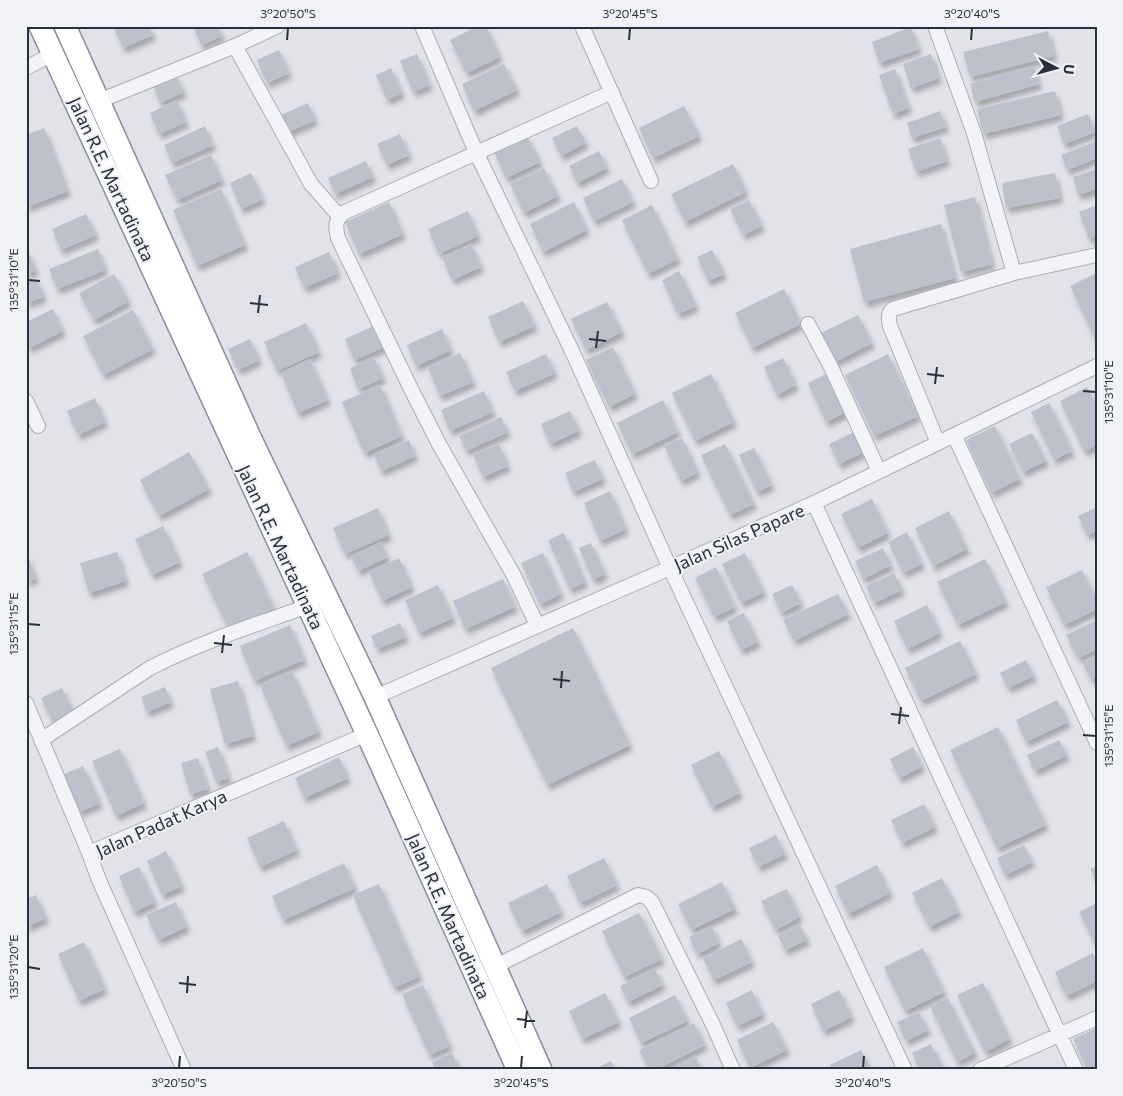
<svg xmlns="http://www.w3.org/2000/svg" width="1123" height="1096" font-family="Commissioner,sans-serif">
<defs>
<filter id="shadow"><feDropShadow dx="3" dy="5.5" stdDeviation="2.5" flood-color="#0004"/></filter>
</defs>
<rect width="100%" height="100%" fill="#e1e3e8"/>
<path fill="#bec1cb" filter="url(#shadow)" d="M113,26H149L153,35L123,48Z
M193,26H218L222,36L201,45Z
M478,26H486L500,57L466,73L450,40Z
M911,27L919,49L879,63L872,42Z
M1048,31L1054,56L970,77L963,52Z
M279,50L289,73L267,83L257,60Z
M417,54L430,85L413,92L400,61Z
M931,54L939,78L911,88L903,64Z
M504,64L517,90L474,111L462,84Z
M1034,66L1039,84L975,102L970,84Z
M391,68L402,93L387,100L376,75Z
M895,69L909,108L893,114L879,75Z
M176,75L184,92L160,103L153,86Z
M1055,91L1061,115L983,134L977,109Z
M177,100L186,122L159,134L150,113Z
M308,103L315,120L286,133L279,116Z
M684,106L699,136L653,158L639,128Z
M940,111L946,127L912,138L907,123Z
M1088,114L1095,132L1064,144L1057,126Z
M205,126L213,145L172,163L164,145Z
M577,126L586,143L561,156L552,138Z
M44,128L68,191L26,207V135Z
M400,134L409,155L387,165L377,144Z
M527,136L540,162L506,178L494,152Z
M940,138L947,161L916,172L908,149Z
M1097,141V158L1067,170L1061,155Z
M599,151L607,168L577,183L569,166Z
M211,155L222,180L177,200L165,175Z
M366,161L373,177L335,194L328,178Z
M733,164L746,192L685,222L671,194Z
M544,168L558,196L524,213L510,184Z
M1097,169V189L1078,195L1073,177Z
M251,173L263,199L241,209L230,183Z
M1055,173L1060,198L1006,208L1002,183Z
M622,179L633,202L594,221L583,198Z
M221,189L245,245L197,266L173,210Z
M975,197L992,264L961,272L944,205Z
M749,200L762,226L743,235L730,209Z
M389,202L403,234L359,254L345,222Z
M574,202L587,230L543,252L530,224Z
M652,205L678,259L648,274L622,220Z
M1097,205V236L1089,239L1079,212Z
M468,211L478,236L439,254L428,229Z
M86,214L96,235L61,250L52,229Z
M941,224L955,278L864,302L850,249Z
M471,244L481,267L452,280L442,257Z
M98,249L105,270L57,289L49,269Z
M712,250L724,274L708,281L697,257Z
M26,251H28L36,270L26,274Z
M329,252L338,273L304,288L295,267Z
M679,271L696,306L678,314L662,280Z
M1097,273V343L1070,286Z
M114,274L129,301L94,320L79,293Z
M37,279L44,297L26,303V283Z
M784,289L801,324L752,348L735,313Z
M523,301L535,326L499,342L488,317Z
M607,302L622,332L586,350L571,319Z
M53,309L63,331L29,348L26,342V322Z
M133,310L153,349L103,375L83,336Z
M858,315L872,343L835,362L821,333Z
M306,323L319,352L277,371L264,342Z
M374,326L384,347L354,360L345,339Z
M442,329L451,350L416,366L407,345Z
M250,339L259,360L238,370L228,349Z
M613,347L635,394L609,407L586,360Z
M460,353L473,382L440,396L428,368Z
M546,354L555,373L515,391L506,372Z
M888,354L918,416L874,436L845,375Z
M374,357L383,378L358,389L350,368Z
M783,358L796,385L777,395L764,367Z
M310,359L328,400L298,413L281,373Z
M828,373L846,412L826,422L808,383Z
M711,374L734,422L695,441L672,393Z
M380,385L402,436L364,453L342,402Z
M1087,387L1097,407V445L1084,451L1060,401Z
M484,391L493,412L450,431L441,410Z
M95,398L105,422L78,435L67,411Z
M663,400L678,432L632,454L617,423Z
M1049,403L1072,451L1054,460L1031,412Z
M570,411L579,431L550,444L541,424Z
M501,417L508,432L466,451L459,436Z
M995,426L1020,479L991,493L966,440Z
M854,432L864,452L839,464L829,444Z
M1032,433L1046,461L1023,472L1009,444Z
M682,438L698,472L681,481L664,446Z
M409,440L415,456L381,471L374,455Z
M499,444L508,466L483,477L473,455Z
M725,444L754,504L730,515L701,455Z
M754,448L772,485L757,492L739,455Z
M189,452L209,489L159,516L140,480Z
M595,460L603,479L573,492L565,473Z
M610,491L626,529L600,541L584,503Z
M872,499L888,533L858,548L841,514Z
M1097,507V531L1087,535L1078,516Z
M378,508L389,535L345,554L333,528Z
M949,511L967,549L933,566L915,528Z
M163,526L180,562L152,575L135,539Z
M907,532L922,564L903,573L888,542Z
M564,533L585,582L570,589L548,540Z
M381,542L388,557L358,571L351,556Z
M591,543L605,574L593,580L579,548Z
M883,548L891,565L863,579L855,561Z
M26,552L36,578L26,581Z
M117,552L126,581L89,593L80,563Z
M247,552L274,608L229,630L202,574Z
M543,553L561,594L540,604L521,563Z
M745,553L764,592L741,603L722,564Z
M399,558L412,587L382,601L369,572Z
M985,559L1006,602L958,625L937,582Z
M716,567L735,607L714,617L695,578Z
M1082,570L1097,601V609L1064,625L1046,587Z
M894,573L902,590L874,603L866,586Z
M503,579L515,607L465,629L453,601Z
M438,585L453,618L419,633L405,600Z
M792,585L801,603L781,613L772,594Z
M838,594L848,614L794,641L783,620Z
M927,605L940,633L907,649L894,621Z
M744,613L758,642L741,650L727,621Z
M1097,620V649L1078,658L1066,635Z
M400,623L406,637L377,649L371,636Z
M290,625L304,660L254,681L240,646Z
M573,628L630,745L547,785L491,668Z
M960,641L976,674L921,701L905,668Z
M1097,655V676L1091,679L1082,662Z
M1026,660L1034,676L1008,688L1000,673Z
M292,671L319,732L286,746L260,685Z
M238,681L253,736L225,744L210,689Z
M165,687L171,702L147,712L141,697Z
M62,688L75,715L54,725L41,698Z
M1057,700L1068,722L1026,742L1016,720Z
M998,727L1046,825L997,848L950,750Z
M1059,740L1067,755L1035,771L1027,755Z
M218,747L229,778L216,782L205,752Z
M913,747L922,767L899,778L890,759Z
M120,749L144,803L116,816L92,761Z
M719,751L740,793L712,807L691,765Z
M339,757L348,778L304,798L295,778Z
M198,758L208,789L190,794L181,763Z
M83,766L100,803L79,812L62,775Z
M924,804L935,827L902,843L891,820Z
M284,821L297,850L260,867L247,838Z
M776,835L785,854L758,867L749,848Z
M1024,845L1032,862L1005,875L997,858Z
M166,851L182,886L162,895L147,861Z
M604,858L617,885L580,903L567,876Z
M344,863L355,888L283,920L272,896Z
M877,865L890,893L848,914L835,886Z
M1097,866V882L1090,869Z
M139,867L155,902L134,912L119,876Z
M942,878L959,912L929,927L912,893Z
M722,882L735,909L691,930L678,904Z
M379,884L420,976L394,988L353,895Z
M547,884L561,912L522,931L508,903Z
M787,889L800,917L775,930L761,901Z
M36,895L46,918L26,927V899Z
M176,902L187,927L158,940L146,915Z
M1097,903V948L1079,912Z
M639,913L662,959L624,977L602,931Z
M800,925L807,940L785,950L778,936Z
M712,926L719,943L697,954L689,937Z
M741,939L752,962L714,980L703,958Z
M84,942L105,989L79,1001L58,954Z
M923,948L944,992L905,1011L884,967Z
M1093,953L1097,962V981L1066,996L1055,972Z
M655,969L663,985L628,1002L620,986Z
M983,983L1010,1039L985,1052L957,995Z
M423,985L450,1046L429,1055L402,994Z
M752,990L763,1014L737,1026L726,1003Z
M839,990L852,1017L823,1031L811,1004Z
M605,993L619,1022L582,1039L569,1011Z
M675,995L688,1021L641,1043L629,1018Z
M948,998L975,1053L957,1062L930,1006Z
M919,1012L928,1030L906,1041L897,1022Z
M773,1022L787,1050L750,1068L737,1040Z
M694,1023L705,1045L655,1070H649L639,1050Z
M1096,1028L1097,1070H1088L1073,1039Z
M931,1044L944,1070H920L912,1053Z
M861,1050L871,1070H832L830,1065Z
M452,1053L460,1070H436L432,1062Z
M696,1057L702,1070H670Z
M611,1061L615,1070H593Z"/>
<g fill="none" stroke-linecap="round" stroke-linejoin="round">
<g stroke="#aaadb5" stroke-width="16">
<path id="minor" d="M422,26L476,152L572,351L670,568L905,1070
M582,26L651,181
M935,26L974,133L1014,273
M235,46L311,184L339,216
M26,68L53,54
M99,101L235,46L278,26
M808,324L830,365L879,471
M26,401L38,426
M954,435L1097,743
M938,443L890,326C889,320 887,314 893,309L1014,273L1097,255
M814,503L1076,1070
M537,625L514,576L439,444L413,393L338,238C335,226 335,219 345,212L612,92
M375,697L670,568L814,503L1097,366
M26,703L89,853
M41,740L150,668C200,642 255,625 308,606
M496,966L638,895L646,897L652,902L713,1025L733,1070
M184,1070L99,880L89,853L367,734
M980,1070L1097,1018"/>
</g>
<g stroke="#898e9e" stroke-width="24">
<path id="highway" d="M40,26L367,734L518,1070
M65,26L250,437L375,697L541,1070"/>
</g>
<use href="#minor" stroke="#f3f4f7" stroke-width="14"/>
<use href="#highway" stroke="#fff" stroke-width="21"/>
</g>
<path fill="none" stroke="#2a2f3f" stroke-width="2" d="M287,40L288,28M629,40L630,28M971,40L972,28M28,280L40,281M250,303L268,305M258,313L260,295M589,339L606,341M596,348L598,331M927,374L944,376M935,384L937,367M1083,391L1096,392M28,624L40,625M214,643L232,645M222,653L224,635M553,679L570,681M561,688L562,671M891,714L909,716M899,724L901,707M1083,735L1096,736M28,967L40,969M179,983L196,985M187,993L188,976M517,1019L535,1021M525,1028L527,1011M179,1068L180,1056M521,1068L522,1056M863,1068L864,1056"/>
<g text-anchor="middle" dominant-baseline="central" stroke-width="4" stroke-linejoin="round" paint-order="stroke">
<g font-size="18" fill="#2a2f3f" stroke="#f0f2f6">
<text transform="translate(112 179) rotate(65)">Jalan R.E. Martadinata</text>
<text transform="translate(739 537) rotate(-24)">Jalan Silas Papare</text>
<text transform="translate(281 547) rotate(65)">Jalan R.E. Martadinata</text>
<text transform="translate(161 823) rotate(-24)">Jalan Padat Karya</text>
<text transform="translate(449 916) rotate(66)">Jalan R.E. Martadinata</text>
</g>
</g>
<rect width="1123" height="1096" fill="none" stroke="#f0f2f6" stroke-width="55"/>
<g transform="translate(1056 68) rotate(96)" stroke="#f0f2f6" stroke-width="4" paint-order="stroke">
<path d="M0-4L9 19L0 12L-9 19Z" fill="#2a2f3f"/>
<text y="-8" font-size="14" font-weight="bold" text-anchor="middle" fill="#2a2f3f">U</text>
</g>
<rect x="28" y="28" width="1068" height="1040" fill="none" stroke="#2a2f3f" stroke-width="2"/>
<g font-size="12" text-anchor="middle" fill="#2a2f3f">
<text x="288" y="18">3°20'50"S</text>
<text x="630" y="18">3°20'45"S</text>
<text x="972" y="18">3°20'40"S</text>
<text transform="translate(14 280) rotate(-90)" y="4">135°31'10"E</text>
<text transform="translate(1109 392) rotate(-90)" y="4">135°31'10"E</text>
<text transform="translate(14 624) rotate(-90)" y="4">135°31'15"E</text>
<text transform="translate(1109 736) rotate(-90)" y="4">135°31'15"E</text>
<text transform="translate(14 967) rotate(-90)" y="4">135°31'20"E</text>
<text x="179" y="1087">3°20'50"S</text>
<text x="521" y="1087">3°20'45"S</text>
<text x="863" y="1087">3°20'40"S</text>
</g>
</svg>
